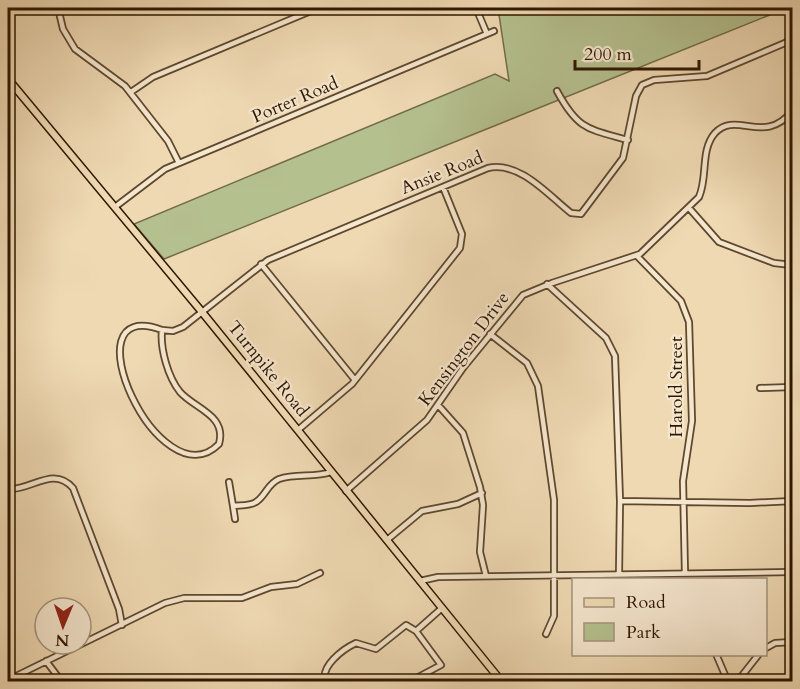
<svg xmlns="http://www.w3.org/2000/svg" width="800" height="689" font-family="Cardo,serif">
<rect width="100%" height="100%" fill="#efd9b3"/>
<filter id="stains"><feTurbulence type="fractalNoise" baseFrequency=".00333" numOctaves="4"/><feColorMatrix values="0 0 0 0 .2 0 0 0 0 .09 0 0 0 0 .02 0 0 0 .5 -.17"/></filter>
<radialGradient id="worn" r=".72"><stop offset=".6" stop-color="#630" stop-opacity="0"/><stop offset="1" stop-color="#630" stop-opacity=".3"/></radialGradient>
<path fill="#b5c08f" stroke="#726c48" stroke-width="1.5" d="M498,8H787L164,259L134,224L495,74L509,81Z"/>
<g fill="none" stroke-linecap="round" stroke-linejoin="round">
<g stroke="#5e482d" stroke-width="8">
<path id="minor" d="M58,8L63,29L75,49L125,86L168,141L179,163
M476,8L487,34
M557,91C578,130 588,129 628,140
M131,92L153,77L318,8
M115,207L165,169L494,31
M689,208L719,242L774,263L792,265
M637,256L681,301L689,322L692,421L683,481L685,573
M261,264L355,380
M547,284L606,338L615,356L620,501L619,574
M162,330C64,294 160,504 219,444C227,415 195,409 180,392C168,377 160,349 162,330L173,331L183,327L268,260L488,168C520,161 548,195 571,213L581,214L623,158L636,96L642,85L654,80L707,76L792,40
M490,334L527,363L538,386L554,500V616L546,634
M760,388L792,387
M438,405L463,433L480,487L483,505L480,552L486,576
M298,430L352,384L460,248L462,234L443,187
M229,482L233,506C240,505 250,506 256,502C266,496 267,484 279,479C296,473 314,478 331,472
M8,489C31,491 53,465 73,488L119,609L122,625
M346,491L427,420L463,368L523,295L552,283L640,254L699,197C708,177 700,150 715,133C736,110 765,146 792,111
M620,501L750,503L792,501
M233,506L235,519
M387,540L422,511L458,504L482,493
M420,581L438,577L792,572
M416,631L442,608
M766,648L775,643L792,642
M716,654L728,682
M46,661L62,682
M8,680L165,603L184,598H242L271,587L297,584L320,573
M326,682C319,667 343,649 356,643L376,649L406,625L416,631L441,665L409,682
M737,682L759,654"/>
</g>
<g stroke="#2e1700" stroke-width="9">
<path id="major" d="M8,79L202,312L502,682"/>
</g>
<use href="#minor" stroke="#f5e6ce" stroke-width="4.5"/>
<use href="#major" stroke="#efd9b3" stroke-width="6"/>
</g>
<g text-anchor="middle" dominant-baseline="central" stroke-width="4.5" stroke-linejoin="round" paint-order="stroke">
<g font-size="18" fill="#2e1700" stroke="#f5e6ce">
<text transform="translate(295 100) rotate(-23)">Porter Road</text>
<text transform="translate(442 173) rotate(-22)">Ansie Road</text>
<text transform="translate(464 349) rotate(-53)">Kensington Drive</text>
<text transform="translate(268 369) rotate(51)">Turnpike Road</text>
<text transform="translate(676 387) rotate(-90)">Harold Street</text>
</g>
</g>
<rect width="800" height="689" fill="none" stroke="#efd9b3" stroke-width="30"/>
<rect x="9" y="9" width="782" height="671" fill="none" stroke="#2e1700" stroke-width="3"/>
<rect x="15" y="15" width="770" height="659" fill="none" stroke="#2e1700" stroke-width="1.5"/>
<rect x="572" y="578" width="195" height="78" fill="#f5e6ce" stroke="#a5937c" stroke-width="1.5"/>
<rect x="584" y="598" width="30" height="9" fill="#efd9b3" stroke="#a5937c" stroke-width="1.5"/>
<text x="626" y="608" font-size="18" fill="#2e1700">Road</text>
<rect x="584" y="623" width="30" height="18" fill="#b5c08f" stroke="#a5937c" stroke-width="1.5"/>
<text x="626" y="638" font-size="18" fill="#2e1700">Park</text>
<g transform="translate(63 626) rotate(182)"><circle r="28" fill="#f5e6ce" stroke="#a5937c" stroke-width="1.5"/>
<path d="M0-4.5L10 22L0 15L-10 22Z" fill="#8f2418"/>
<text y="-9" font-size="16" font-weight="bold" text-anchor="middle" fill="#2e1700">N</text>
</g>
<path d="M575 60v9h124v-9" fill="none" stroke="#2e1700" stroke-width="3"/>
<text x="584" y="60" font-size="18" fill="#2e1700" stroke="#f5e6ce" stroke-width="4.5" paint-order="stroke">200 m</text>
<rect width="100%" height="100%" filter="url(#stains)"/>
<rect width="100%" height="100%" fill="url(#worn)"/>
</svg>
